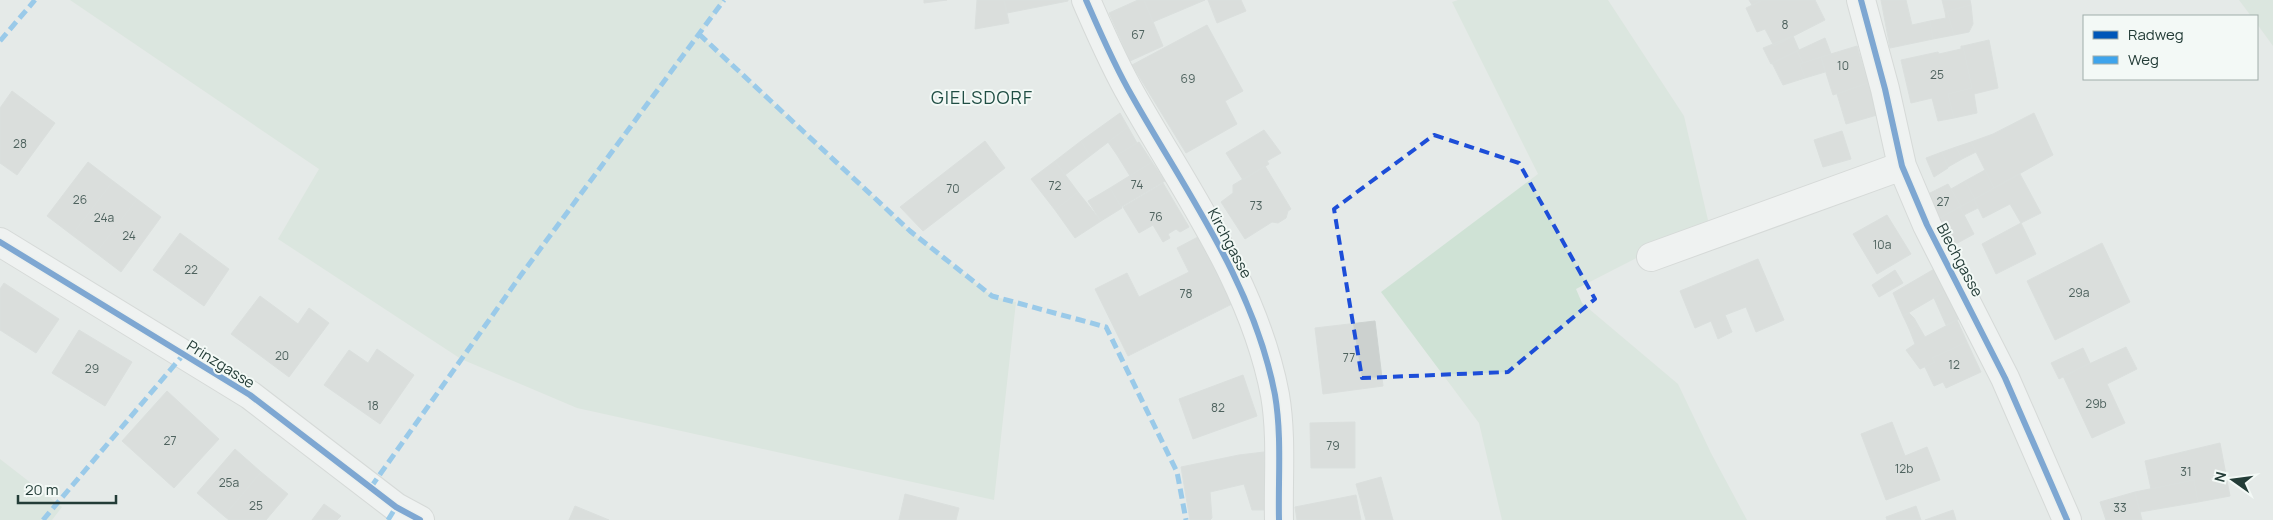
<svg xmlns="http://www.w3.org/2000/svg" width="2273" height="520" font-family="Manrope,sans-serif">
<rect width="100%" height="100%" fill="#e5eae8"/>
<path fill="#cfe2d5" d="M70,0H724L700,35L910,231L992,296L1016,302L994,500L577,408L461,359L278,239L319,169Z
M1458,0H1608L1684,116L1710,229L1658,247L1576,289L1582,303L1678,384L1711,453L1747,520H1502L1479,423L1381,292L1538,174L1452,2Z
M2239,0H2273V46L2257,24V16H2251Z
M0,459L62,507L52,520H0Z"/>
<path fill="#ccd1cf" stroke="#cdd3d1" d="M924,0H947L924,3Z
M977,0H1004L1009,23L975,29Z
M1004,0H1068V1L1007,13Z
M1138,0H1144L1163,46L1130,61L1109,13Z
M1144,0H1205L1153,22Z
M1208,0H1241L1246,11L1217,23Z
M1749,0H1763L1752,5Z
M1763,0H1815L1825,20L1774,46L1765,29L1757,32L1746,8Z
M1881,0H1906L1912,25L1930,21L1933,39L1890,48Z
M1942,0H1970L1971,5L1945,12Z
M1971,5L1973,24L1969,32L1954,35L1947,11Z
M1947,11L1954,35L1933,39L1930,21L1946,18L1945,12Z
M1207,25L1243,91L1225,101L1237,124L1186,153L1132,65Z
M1793,36L1799,50L1771,64L1763,48Z
M1825,38L1831,54L1803,63L1797,51Z
M1989,40L1998,88L1974,94L1977,113L1954,118L1948,94L1972,88L1963,46Z
M1857,46L1868,83L1833,95L1821,57Z
M1961,46H1963L1972,88L1948,94L1954,118L1938,121L1932,98L1911,103L1901,60L1938,52L1939,54L1961,49Z
M1797,51L1803,63L1800,64L1805,78L1783,85L1772,63Z
M1821,57L1825,72L1805,78L1800,64Z
M1868,83L1877,115L1846,124L1837,94Z
M12,91L55,123L17,175L0,163V108Z
M1120,113L1128,127L1090,156L1081,141Z
M2034,113L2053,155L1994,188L1971,142L1993,134Z
M1128,127L1137,143L1117,155L1108,142Z
M1264,130L1281,153L1267,161L1269,164L1243,180L1226,153Z
M1842,131L1851,159L1823,167L1814,140Z
M985,141L1005,168L923,231L900,207Z
M1081,141L1090,156L1065,175L1055,161Z
M1139,142L1152,162L1130,176L1117,155Z
M1971,142L1976,152L1962,159L1956,147Z
M1956,147L1962,159L1948,167L1942,152Z
M1942,152L1948,168L1934,177L1926,158Z
M1055,161L1078,192L1055,210L1031,179Z
M88,162L113,181L72,235L47,216Z
M1152,162L1165,181L1121,207L1110,188Z
M1265,166L1291,209L1288,211L1286,218L1278,223L1272,222L1245,239L1221,202L1233,193V185Z
M1985,170L1994,188L1975,199L1965,181Z
M2020,174L2041,213L2021,223L2010,204L1983,218L1974,199Z
M113,181L137,199L96,253L72,235Z
M1965,181L1975,199L1961,206L1951,189Z
M1163,183L1189,227L1180,232L1176,229L1168,234L1170,238L1163,242L1153,225L1139,233L1123,207Z
M1948,184L1961,206L1938,219L1926,195Z
M1110,188L1122,208L1101,221L1088,201Z
M1078,192L1101,221L1075,238L1055,210Z
M137,199L161,217L121,272L96,253Z
M1974,199L1978,208L1964,215L1960,207Z
M1960,207L1974,234L1952,246L1938,219Z
M1887,215L1911,254L1877,274L1853,234Z
M2021,223L2036,254L1996,274L1982,244Z
M180,233L229,269L204,306L153,270Z
M1198,237L1232,304L1128,356L1095,289L1127,273L1139,297L1189,272L1177,248Z
M2102,243L2130,302L2055,340L2027,281Z
M1758,259L1784,320L1756,332L1746,307L1725,315L1732,332L1718,339L1711,321L1695,328L1680,291Z
M1936,268L1949,289L1903,316L1893,293Z
M1895,270L1903,283L1879,297L1872,285Z
M4,283L59,319L36,353L0,330V289Z
M1949,289L1965,316L1946,325L1934,298Z
M260,296L298,324L309,308L329,323L289,377L231,334Z
M1909,313L1914,318L1906,322L1903,316Z
M1914,318L1918,325L1910,331L1906,322Z
M1957,320L1967,342L1932,358L1935,362L1920,369L1906,350L1915,344L1910,331L1918,325L1925,337Z
M1375,321L1383,386L1323,394L1315,328Z
M79,330L132,362L105,406L52,373Z
M1967,342L1981,372L1946,388L1943,382L1934,386L1925,367L1935,362L1932,358Z
M2126,347L2137,369L2107,384L2125,423L2092,438L2063,376Z
M2083,348L2090,363L2059,379L2051,363Z
M377,349L414,375L380,424L324,385L349,350L368,363Z
M1243,375L1257,416L1193,439L1179,399Z
M167,391L219,439L174,488L122,441Z
M1355,422V468H1311L1310,423Z
M1892,422L1905,456L1927,447L1940,480L1886,500L1861,434Z
M2220,443L2230,496L2198,502L2194,480L2151,489L2145,461Z
M235,449L261,472L224,516L197,493Z
M1264,452L1266,510H1252L1244,484L1210,492L1212,518L1210,520H1190L1181,467L1239,455Z
M261,472L288,494L266,520H229L224,516Z
M1381,477L1393,520H1366L1356,484Z
M2194,480L2198,502L2140,512L2135,492Z
M2135,492L2142,520H2106L2100,502Z
M905,494L959,508L956,520H899Z
M1356,495L1361,520H1297L1295,507Z
M324,504L341,516L337,520H312Z
M575,506L609,520H569Z
M1916,506L1921,520H1887L1886,517Z
M1953,510L1956,520H1925Z"/>
<g fill="none" stroke-linecap="round" stroke-linejoin="round">
<g stroke="#c2c7c5" stroke-width="30">
<path id="minor" d="M1086,0C1100,32 1114,65 1132,96C1186,192 1254,284 1275,395C1282,436 1278,479 1279,520
M1861,0L1885,89L1902,166L1927,225L2005,378L2067,520
M0,242L250,395L396,507L420,520
M1651,257L1902,166"/>
</g>
<use href="#minor" stroke="#fbfcfc" stroke-width="28"/>
<path stroke="#3ea4ec" stroke-width="5" stroke-dasharray="10 5" stroke-linecap="butt" d="M699,34L910,231L992,296L1106,327L1177,472L1186,520
M0,41L35,0
M371,487L521,275L724,0
M43,520L183,355
M388,520L396,507"/>
<g stroke="#f3f9f6" stroke-width="9">
<path id="cycleway" d="M1086,0C1100,32 1114,65 1132,96C1186,192 1254,284 1275,395C1282,436 1278,479 1279,520
M1861,0L1885,89L1902,166L1927,225L2005,378L2067,520
M0,242L250,395L396,507L420,520"/>
</g>
<use href="#cycleway" stroke="#0057b8" stroke-width="6"/>
</g>
<path d="M0 0H2273V520H0ZM1434,135L1519,163L1595,299L1508,372L1362,378L1334,209Z" fill="#e5eae8" fill-opacity=".55" fill-rule="evenodd"/>
<path fill="none" stroke="#1d4ed8" stroke-width="4" stroke-dasharray="10 6" stroke-linejoin="round" d="M1434,135L1519,163L1595,299L1508,372L1362,378L1334,209Z"/>
<g text-anchor="middle" dominant-baseline="central" stroke-width="4" stroke-linejoin="round" paint-order="stroke">
<g font-size="12" fill="#4e625e">
<text x="1785" y="24">8</text>
<text x="1138" y="34">67</text>
<text x="1843" y="65">10</text>
<text x="1937" y="74">25</text>
<text x="1188" y="78">69</text>
<text x="20" y="143">28</text>
<text x="1137" y="184">74</text>
<text x="1055" y="185">72</text>
<text x="953" y="188">70</text>
<text x="80" y="199">26</text>
<text x="1943" y="201">27</text>
<text x="1256" y="205">73</text>
<text x="1156" y="216">76</text>
<text x="104" y="217">24a</text>
<text x="129" y="235">24</text>
<text x="1882" y="244">10a</text>
<text x="191" y="269">22</text>
<text x="2079" y="292">29a</text>
<text x="1186" y="293">78</text>
<text x="282" y="355">20</text>
<text x="1349" y="357">77</text>
<text x="1954" y="364">12</text>
<text x="92" y="368">29</text>
<text x="2096" y="403">29b</text>
<text x="373" y="405">18</text>
<text x="1218" y="407">82</text>
<text x="170" y="440">27</text>
<text x="1333" y="445">79</text>
<text x="1904" y="468">12b</text>
<text x="2186" y="471">31</text>
<text x="229" y="482">25a</text>
<text x="256" y="505">25</text>
<text x="2120" y="507">33</text>
</g>
<g font-size="15" fill="#233c37" stroke="#f3f9f6">
<text transform="translate(1230 243) rotate(62)">Kirchgasse</text>
<text transform="translate(1960 260) rotate(62)">Blechgasse</text>
<text transform="translate(221 364) rotate(32)">Prinzgasse</text>
</g>
<g font-size="18" letter-spacing="1" fill="#204e44" stroke="#f3f9f6">
<text x="982" y="97">GIELSDORF</text>
</g>
</g>
<rect x="2083" y="15" width="175" height="65" fill="#f3f9f6" stroke="#a0adaa"/>
<rect x="2093" y="31" width="25" height="8" fill="#0057b8" stroke="#a0adaa"/>
<text x="2128" y="40" font-size="15" fill="#233c37">Radweg</text>
<rect x="2093" y="56" width="25" height="8" fill="#3ea4ec" stroke="#a0adaa"/>
<text x="2128" y="65" font-size="15" fill="#233c37">Weg</text>
<g transform="translate(2233 480) rotate(284)" stroke="#f3f9f6" stroke-width="4" paint-order="stroke">
<path d="M0-4L9 19L0 12L-9 19Z" fill="#233c37"/>
<text y="-8" font-size="14" font-weight="bold" text-anchor="middle" fill="#233c37">N</text>
</g>
<path d="M18 495v8h98v-8" fill="none" stroke="#233c37" stroke-width="2.5"/>
<text x="25" y="495" font-size="15" fill="#233c37" stroke="#f3f9f6" stroke-width="4" paint-order="stroke">20 m</text>
</svg>
